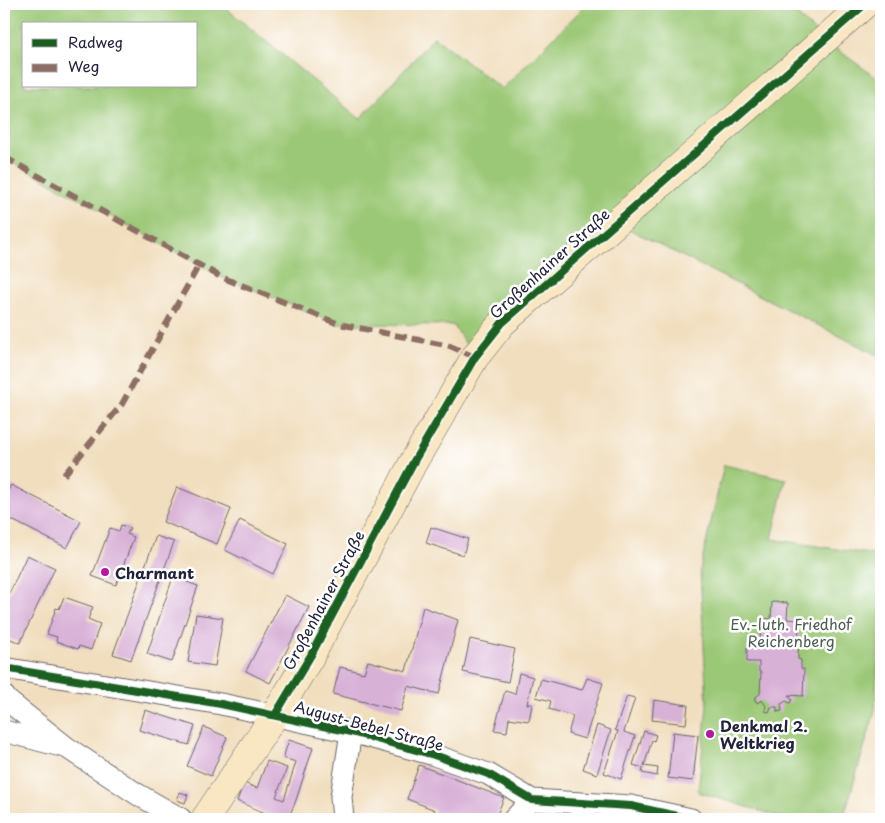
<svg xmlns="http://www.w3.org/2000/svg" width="885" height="823" font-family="'Playpen Sans',sans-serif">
<rect width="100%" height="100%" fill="#fff"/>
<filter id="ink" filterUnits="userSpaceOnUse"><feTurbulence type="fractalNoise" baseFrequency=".02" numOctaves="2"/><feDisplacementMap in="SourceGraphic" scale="10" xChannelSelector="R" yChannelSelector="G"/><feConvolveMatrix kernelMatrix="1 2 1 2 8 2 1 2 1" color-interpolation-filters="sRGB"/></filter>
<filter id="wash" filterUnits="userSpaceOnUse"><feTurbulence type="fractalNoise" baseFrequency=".0096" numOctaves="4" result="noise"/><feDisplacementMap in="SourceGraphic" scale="20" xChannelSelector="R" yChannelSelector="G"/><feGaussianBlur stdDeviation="1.12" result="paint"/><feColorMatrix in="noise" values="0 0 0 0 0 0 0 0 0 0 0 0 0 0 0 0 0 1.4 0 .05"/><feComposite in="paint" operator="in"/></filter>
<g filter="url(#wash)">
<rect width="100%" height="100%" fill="#f1debe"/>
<path fill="#9bc876" stroke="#5e7558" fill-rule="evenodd" d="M4,4H221L360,119L434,37L502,89L587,4H785L824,40L881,81V357L615,222L475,357L453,325L339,324L221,277L4,157ZM24,24H196V86H24Z
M724,465L786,479L772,539L881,556V592L875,711L843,819H787L698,792L707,706L700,570Z"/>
<g id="blocks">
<path fill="#d8b1d7" d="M11,485L81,521L67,548L4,516V498Z
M177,487L231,509L217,544L163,522Z
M240,520L288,544L273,574L225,550Z
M121,525L130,528L127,534L134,537L116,585L92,576L110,528L119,531Z
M431,527L468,539L463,555L426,543Z
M156,536L174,542L131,660L113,654Z
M27,555L55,568L20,643L4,636V605Z
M173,577L198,586L172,662L147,654Z
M285,595L309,607L270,683L246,671Z
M64,597L93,607L88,619L100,624L91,650L79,646L78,649L56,641L57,637L47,634L56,608L59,609Z
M772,602L788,603L787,619L799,620L798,659L801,660V669H804L803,696L788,695L792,700L790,703L786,701L781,704L782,711L777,712V707H771L769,712L765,711L766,706L762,700L757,703L754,698L760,694L761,672H759V662H747V647L760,648L761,618L771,619Z
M423,607L458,620L439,694L408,686L401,711L333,694L340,667L364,673L368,661L406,671Z
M196,614L223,618L215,666L188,662Z
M470,639L515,649L508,682L463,672Z
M519,673L533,677L527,704H532L529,721L509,718L507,732L494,730L505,691L515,694Z
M587,678L603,683L585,739L568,734L573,716L549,709L551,701L536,697L541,679L582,690Z
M627,696L635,698L624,732L635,736L621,779L604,773L618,731L615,730Z
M654,700L688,705L686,724L652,720Z
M145,710L195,726L189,745L139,730Z
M597,725L611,730L597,774L583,769Z
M204,727L227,737L211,776L187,766Z
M644,731L656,735L654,741L652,740L644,766L658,768L657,776L642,773L643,768L633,765Z
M673,732L698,735L693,781L668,778Z
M289,740L313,748L295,803L288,819H279L237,801L244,783L257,788L267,761L287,768L276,797L284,800L296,762L283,758Z
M880,757H881V786L877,785Z
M419,765L504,798L495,819H486L477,816L475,819H433L435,810L407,799Z
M180,792L188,795L185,803L177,800Z"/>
</g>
</g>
<g filter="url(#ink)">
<use href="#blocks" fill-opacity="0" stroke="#6a6469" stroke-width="1"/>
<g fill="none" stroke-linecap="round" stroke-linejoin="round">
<g stroke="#6a6469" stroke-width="23">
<path id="street" d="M4,668L221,704L351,732L434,755L488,774L532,800L631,806L691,819
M4,696L8,701L66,747L137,794L181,819
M4,731L57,745
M343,819L341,797L351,732
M514,819L532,800"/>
</g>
<g stroke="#6a6469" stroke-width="29">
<path id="secondary" d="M205,819L275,715L311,655L414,461L475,357L502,323L865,4"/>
</g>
<use href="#street" stroke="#fff" stroke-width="21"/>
<use href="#secondary" stroke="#f9e7c3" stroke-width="28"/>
<path stroke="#8d6e63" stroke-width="6" stroke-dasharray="12 6" stroke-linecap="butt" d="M4,157L221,277L339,324L450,346L475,357
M64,475L122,404L199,265"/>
<g stroke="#fff" stroke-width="11">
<path id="cycleway" d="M4,668L221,704L351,732L434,755L488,774L532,800L631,806L691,819
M275,715L311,655L414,461L475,357L502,323L865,4"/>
</g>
<use href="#cycleway" stroke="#1b5e20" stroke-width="8"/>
</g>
</g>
<g fill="#b5179e" stroke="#fff" stroke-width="2">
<circle cx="105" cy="572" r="5"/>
<circle cx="710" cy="734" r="5"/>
</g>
<g text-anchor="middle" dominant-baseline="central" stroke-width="5" stroke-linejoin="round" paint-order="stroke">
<g font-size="15" fill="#22223b" stroke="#fff">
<text transform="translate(549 263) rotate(-42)">Großenhainer Straße</text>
<text transform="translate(323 600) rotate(-62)">Großenhainer Straße</text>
<text transform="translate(369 725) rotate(15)">August-Bebel-Straße</text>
</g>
<g font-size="15" font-weight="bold" fill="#22223b" stroke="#fff" text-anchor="start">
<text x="115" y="572">Charmant</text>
<text x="720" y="725">Denkmal 2.<tspan x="720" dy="17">Weltkrieg</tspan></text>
</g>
<g font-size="15" fill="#4c5c50" stroke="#fff">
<text x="791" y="623">Ev.-luth. Friedhof<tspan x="791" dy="17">Reichenberg</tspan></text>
</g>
</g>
<rect width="885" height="823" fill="none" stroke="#fff" stroke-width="20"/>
<rect x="22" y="22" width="175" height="65" fill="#ffffff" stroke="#a7a7b1"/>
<rect x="32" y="39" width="25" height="8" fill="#1b5e20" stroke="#a7a7b1"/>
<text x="68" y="48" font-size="15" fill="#22223b">Radweg</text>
<rect x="32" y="64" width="25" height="8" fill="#8d6e63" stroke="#a7a7b1"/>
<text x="68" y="72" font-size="15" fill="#22223b">Weg</text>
</svg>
